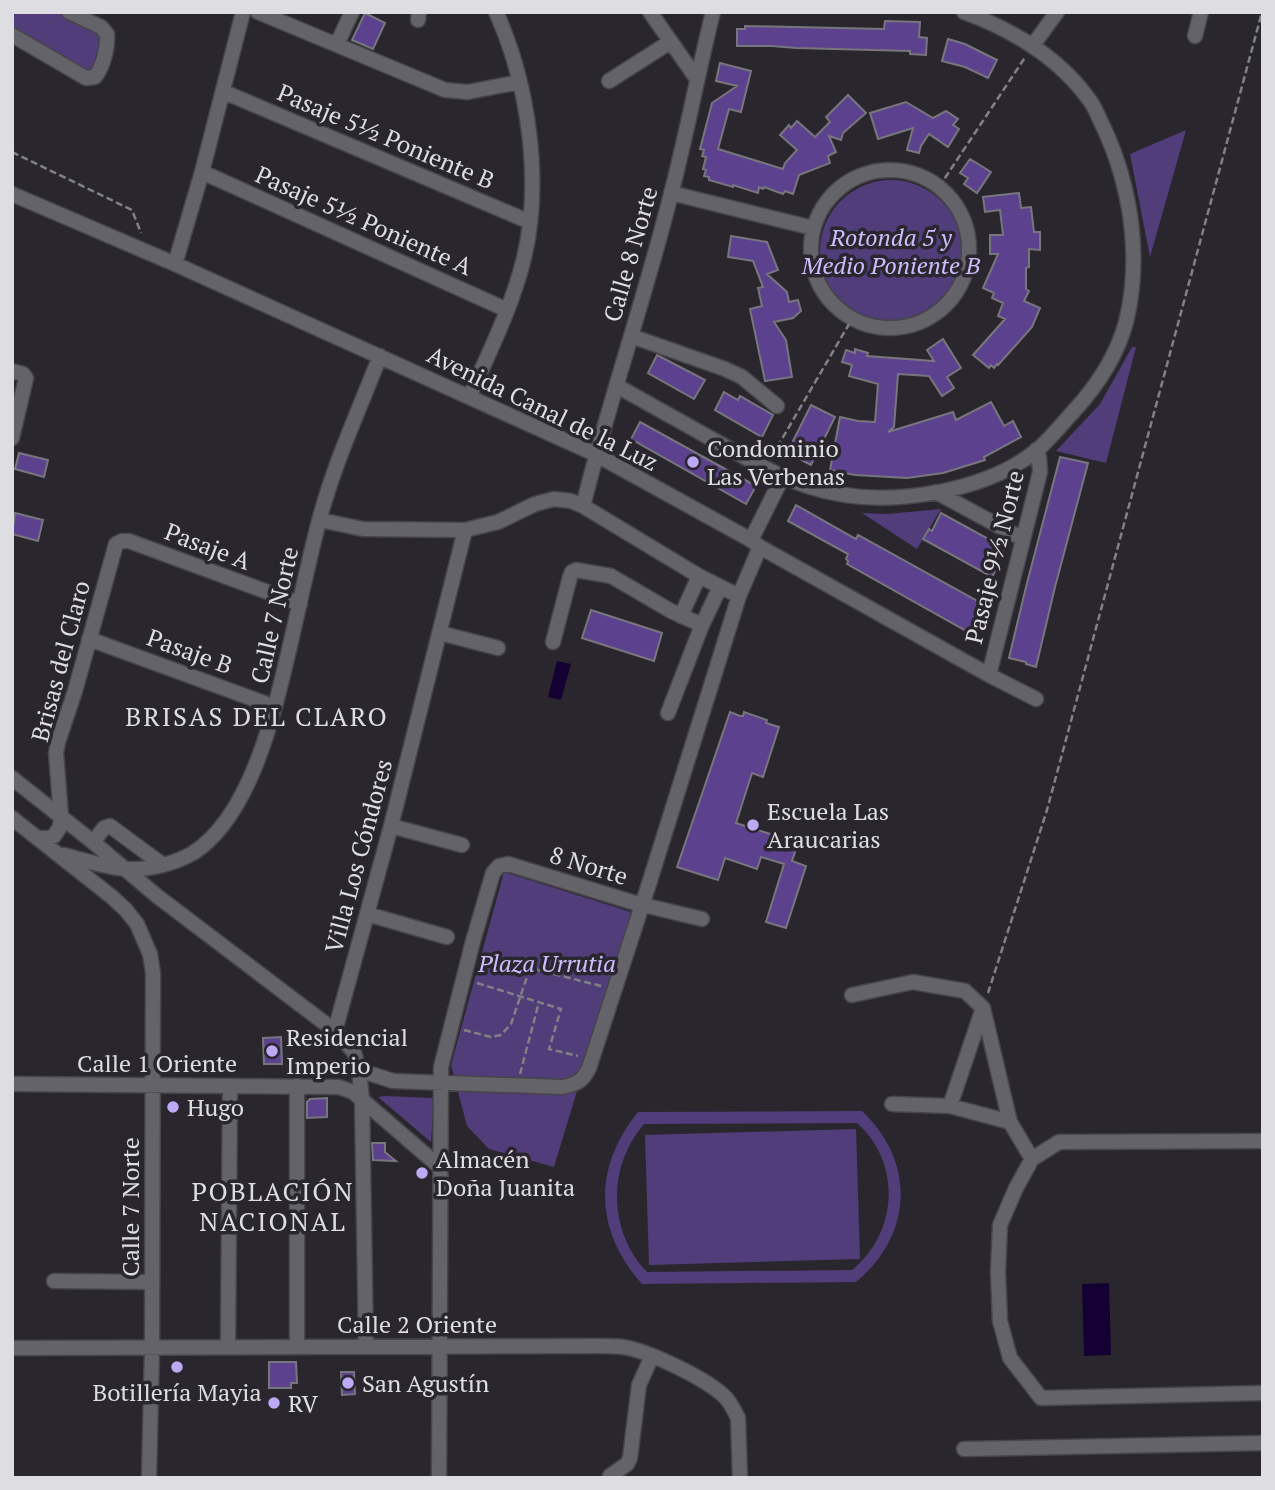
<svg xmlns="http://www.w3.org/2000/svg" width="1275" height="1490" font-family="'PT Serif',serif">
<rect width="100%" height="100%" fill="#29272d"/>
<path fill="#513d79" fill-rule="evenodd" d="M12,12H69L104,30L95,77L12,35Z
M1186,130L1150,257L1130,154Z
M820 251a71 71 0 1 1 142 0a71 71 0 1 1-142 0Z
M1132,347H1136L1106,463L1056,451L1100,404Z
M941,509L917,549L862,513L887,514Z
M504,872L631,912L554,1167L489,1149L467,1126L451,1065Z
M384,1096L434,1098L431,1142L378,1097Z
M862,1111C916,1162 913,1235 856,1282L642,1284C594,1231 593,1167 638,1112ZM857,1123C902,1163 898,1233 852,1270L647,1272C608,1231 607,1167 644,1124Z
M856,1129L860,1259L649,1265L645,1135Z"/>
<path fill="#140032" d="M557,661L571,664L561,700L548,697Z
M1109,1283L1111,1355L1084,1356L1082,1284Z"/>
<path fill="#5c418f" stroke="#78767d" stroke-width="2" d="M365,13L385,23L373,49L352,40Z
M885,21L920,22L919,37L927,38L926,55L910,54V51L796,48L772,46H737V29H745V26L884,29Z
M948,39L965,44L997,60L988,78L965,67L942,61Z
M720,63L751,71L741,112L729,109L718,149L783,169L785,163L797,150L780,135L789,125L791,128L797,121L815,137L830,122L826,117L848,95L866,113L843,133L841,140L829,136L836,152L828,156L830,163L799,175L793,194L785,191L783,194L764,187L763,189L759,187L758,193L733,185V187L709,180V177L704,176L706,170L703,169L706,157L702,156L704,150L700,149L712,103L737,86L716,81Z
M906,102L933,118L946,111L958,119L953,125L959,129L948,147L929,134L921,146L919,153L907,150L913,128L878,139L870,113Z
M970,159L991,172L977,193L964,184L968,178L960,173Z
M1019,193L1021,208L1031,207L1034,232H1040V250L1029,249V267L1026,268V289L1029,291L1024,301L1040,308L1032,327L998,365L997,364L994,368L991,365L989,368L973,355L1005,319L998,316L1003,303L992,298L994,293L983,288L998,254H990V235H1003L1000,210L985,212L983,197Z
M731,236L767,242L778,270L767,274L787,292L789,302L798,300L801,311L793,318L774,322L786,340L792,377L765,381L750,309L762,306L758,288L763,287L753,261L728,257Z
M943,339L961,368L947,377L954,388L942,396L929,376L898,374L894,427L888,432L953,412L956,420L991,402L1004,426L1013,421L1021,437L984,457L985,460L943,473L907,478L855,475L830,470L840,417L858,421L875,422L878,384L849,376L852,365L842,362L846,350L855,353V349L868,353L867,356L934,361L927,350Z
M657,355L705,380L694,399L648,373Z
M724,392L738,400L740,396L773,415L762,437L715,410Z
M811,405L835,417L811,465L787,453Z
M640,422L756,486L746,504L631,439Z
M19,453L48,460L44,477L15,469Z
M1060,457L1088,463L1055,587L1036,667L1026,664V662L1009,658L1026,587Z
M796,505L856,539L858,535L988,607L981,619L978,617L970,633L847,564L848,561L846,559L848,554L788,521Z
M15,513L43,520L38,541L12,534Z
M941,513L1005,548L995,564L998,566L992,577L923,539L929,529L932,531Z
M591,610L662,633L654,661L582,638Z
M730,712L740,716H743L744,712L767,720L766,723L779,727L763,777L752,773L736,823L798,843L792,861L806,866L786,928L766,922L784,864L761,857L757,869L725,858L718,880L677,867Z
M281,1037L282,1064H264L263,1038Z
M327,1098V1117L307,1118V1102L310,1099Z
M372,1143H385V1152L396,1161L373,1160Z
M269,1362H296L297,1383H291V1388H269Z
M341,1372H354L355,1394L342,1395Z"/>
<g fill="none" stroke-linecap="round" stroke-linejoin="round">
<g stroke="#46454a" stroke-width="17">
<path id="minor" d="M258,12L445,90L468,92L520,82
M650,12L697,79
M418,20L419,12
M12,35L86,78L95,77C103,67 108,47 107,34L101,27L69,12
M1195,36L1201,12
M337,44L352,12
M1033,45L1057,12
M609,81L670,42
M224,92L530,222
M811 249a79 79 0 1 1 158 0a79 79 0 1 1-158 0Z
M202,172L507,310
M671,193L813,228
M12,194L175,264L595,454L751,540L760,547L989,675L1036,699
M175,264L202,172L243,12
M631,336L725,369L742,377L777,406
M12,371L23,374L26,378L12,438
M617,386C651,405 685,424 719,443C759,465 793,486 839,494C900,505 987,490 1036,451C1049,440 1061,425 1073,412C1096,387 1117,356 1126,322C1142,257 1131,186 1103,126C1098,117 1095,106 1088,98C1057,56 1013,30 964,12
M470,396C489,352 511,309 523,262C543,184 529,85 496,12
M936,492L1023,539
M583,506C609,401 645,298 671,194C687,133 698,72 713,12
M320,520L363,529L465,530L498,522L535,504L554,499L571,501L583,506L699,576L739,596
M751,540L782,478
M681,616L699,576
M440,633L498,648
M89,639L275,707
M553,642L570,577L572,572L576,570L611,576L671,611L702,625
M989,675L1040,472L1039,457L1036,450
M668,713L702,625L720,587
M12,778L93,842L157,896L335,1031L354,1052L359,1070L362,1100L366,1347
M12,818L112,897L126,910L137,924L150,954L153,973L152,1348L149,1478
M391,826L462,845
M38,838H48L54,836L60,827L61,816L56,753L58,742L75,691L116,544L122,541H129L300,604
M93,842L104,828L110,826L163,865
M64,855C84,860 107,868 127,869C148,870 174,864 193,853C251,816 274,713 289,650C299,607 308,563 319,521C334,464 359,410 380,356
M367,914L447,937
M852,995L913,982L965,991L983,1008L1010,1122L1032,1159
M335,1031L391,826L465,530
M359,1070L393,1081L562,1087C577,1084 583,1081 589,1068L648,887L739,596L760,547
M12,1084L339,1087L353,1092L441,1168
M892,1104L950,1106L1010,1122
M950,1106L983,1008
M1263,1141L1059,1142L1032,1159L1016,1188L1000,1225L998,1272L1000,1321L1010,1358L1041,1398L1263,1393
M54,1281L152,1282
M228,1347L230,1086
M297,1347V1086
M12,1348L602,1346C611,1346 621,1346 629,1348C654,1354 704,1378 723,1395C730,1401 734,1410 738,1418L740,1478
M964,1449L1263,1443
M610,1476L627,1464L630,1458L639,1385L652,1356
M439,1478L441,1067L473,941L493,873L499,866L508,864L635,903L702,919"/>
</g>
<path stroke="#818085" stroke-width="2.5" stroke-dasharray="7 3.5" stroke-linecap="butt" d="M12,152L132,210L141,233
M939,187L1026,56
M772,456L852,319
M477,983L561,1009L549,1049L578,1056
M988,993L1047,810L1262,12
M464,1030L491,1037L501,1035L511,1024L530,968L601,986
M520,1074L539,1002"/>
<use href="#minor" stroke="#646369" stroke-width="14"/>
</g>
<g fill="#bea9f4" stroke="#29272d" stroke-width="2.5">
<circle cx="693" cy="462" r="7"/>
<circle cx="753" cy="825" r="7"/>
<circle cx="272" cy="1051" r="7"/>
<circle cx="173" cy="1107" r="7"/>
<circle cx="422" cy="1173" r="7"/>
<circle cx="177" cy="1367" r="7"/>
<circle cx="348" cy="1383" r="7"/>
<circle cx="274" cy="1403" r="7"/>
</g>
<g text-anchor="middle" dominant-baseline="central" stroke-width="7" stroke-linejoin="round" paint-order="stroke">
<g font-size="24" fill="#dedde1" stroke="#29272d">
<text transform="translate(386 136) rotate(23)">Pasaje 5½ Poniente B</text>
<text transform="translate(364 220) rotate(24)">Pasaje 5½ Poniente A</text>
<text transform="translate(630 254) rotate(-74)">Calle 8 Norte</text>
<text transform="translate(543 408) rotate(26)">Avenida Canal de la Luz</text>
<text transform="translate(208 546) rotate(21)">Pasaje A</text>
<text transform="translate(994 557) rotate(-76)">Pasaje 9½ Norte</text>
<text transform="translate(274 615) rotate(-77)">Calle 7 Norte</text>
<text transform="translate(190 651) rotate(20)">Pasaje B</text>
<text transform="translate(60 661) rotate(-75)">Brisas del Claro</text>
<text transform="translate(358 856) rotate(-75)">Villa Los Cóndores</text>
<text transform="translate(589 865) rotate(17)">8 Norte</text>
<text x="157" y="1063">Calle 1 Oriente</text>
<text transform="translate(130 1207) rotate(-90)">Calle 7 Norte</text>
<text x="417" y="1324">Calle 2 Oriente</text>
</g>
<g font-size="24" font-style="italic" fill="#cebcfe" stroke="#29272d">
<text x="891" y="237">Rotonda 5 y<tspan x="891" dy="28">Medio Poniente B</tspan></text>
<text x="547" y="963">Plaza Urrutia</text>
</g>
<g font-size="24" fill="#dedde1" stroke="#29272d" text-anchor="start">
<text x="707" y="448">Condominio<tspan x="707" dy="28">Las Verbenas</tspan></text>
<text x="767" y="811">Escuela Las<tspan x="767" dy="28">Araucarias</tspan></text>
<text x="286" y="1037">Residencial<tspan x="286" dy="28">Imperio</tspan></text>
<text x="187" y="1107">Hugo</text>
<text x="436" y="1159">Almacén<tspan x="436" dy="28">Doña Juanita</tspan></text>
<text x="362" y="1383">San Agustín</text>
<text x="177" y="1392" text-anchor="middle">Botillería Mayia</text>
<text x="288" y="1403">RV</text>
</g>
<g font-size="26" letter-spacing="2" fill="#dedde1" stroke="#29272d">
<text x="257" y="716">BRISAS DEL CLARO</text>
<text x="273" y="1191">POBLACIÓN<tspan x="273" dy="30">NACIONAL</tspan></text>
</g>
</g>
<rect width="1275" height="1490" fill="none" stroke="#dedde1" stroke-width="28"/>
</svg>
